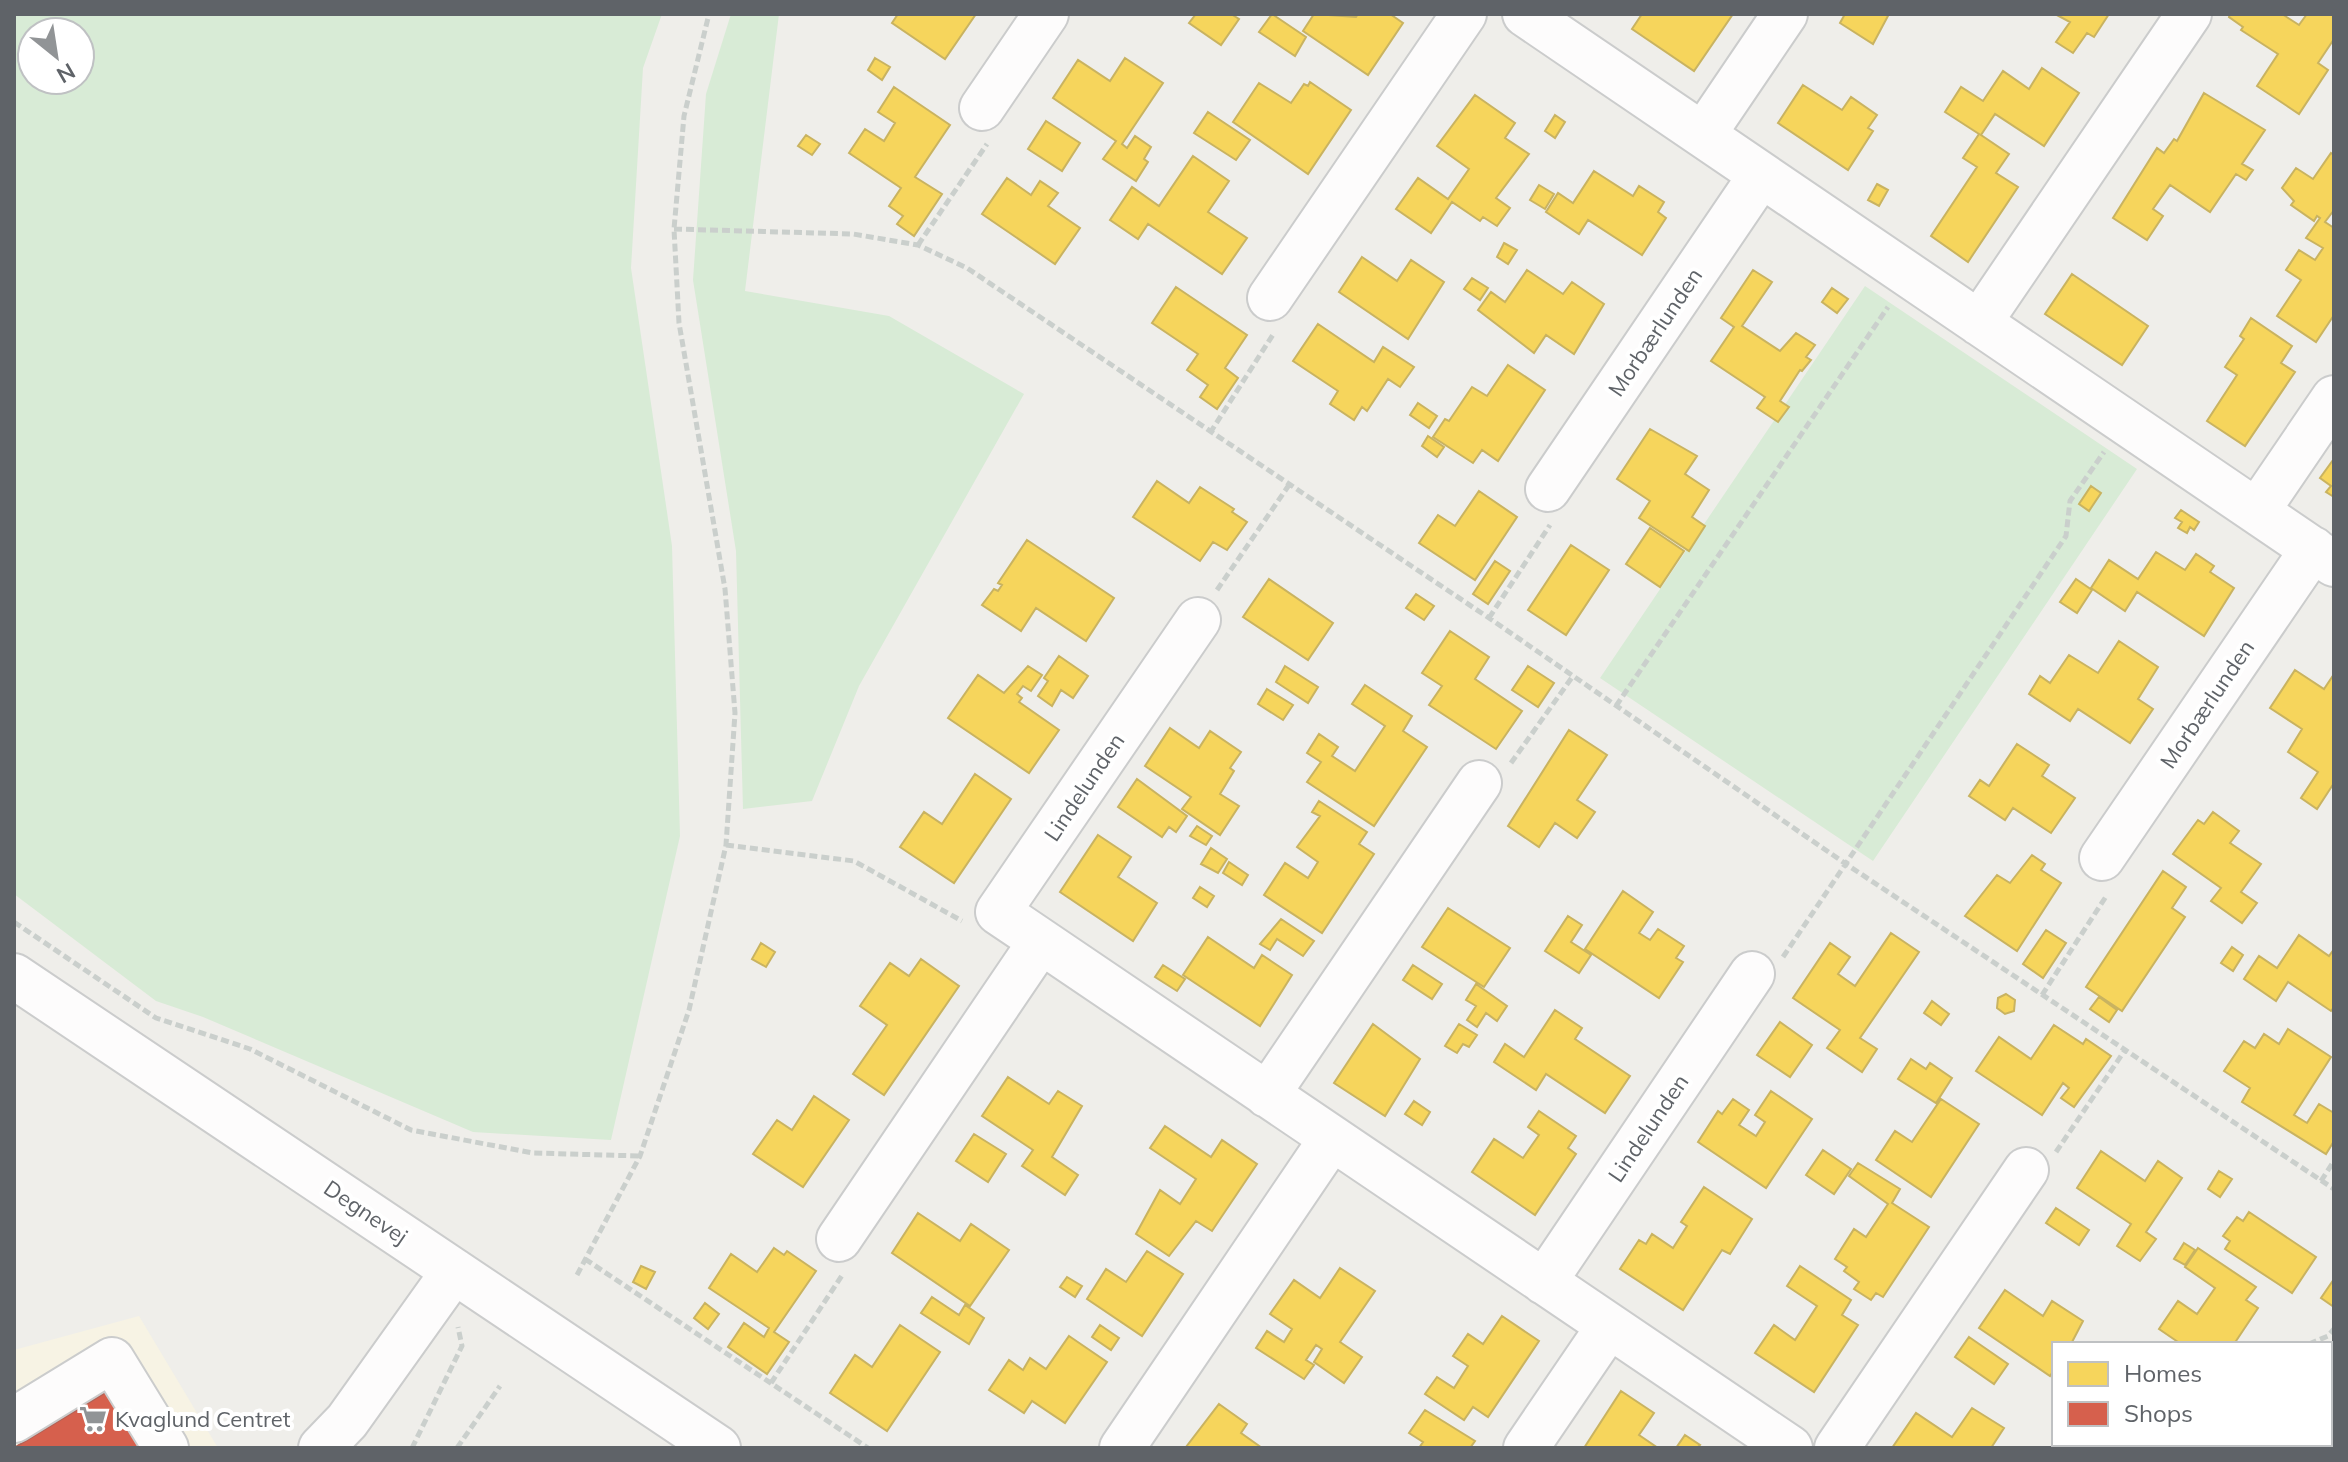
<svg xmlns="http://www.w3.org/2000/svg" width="2348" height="1462" font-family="Mulish,sans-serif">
<rect width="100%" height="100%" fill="#efeeea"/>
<path fill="#f7f3e4" d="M139,1316L218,1448H14V1350Z"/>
<path fill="#d8ebd6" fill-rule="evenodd" d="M14,14H662L643,68L631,268L672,546L680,836L611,1140L473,1132L203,1017L156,1001L14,894ZM32,32H80V80H32Z
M731,14H779L745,291L889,316L1024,394L859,686L812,801L743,809L736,551L693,280L706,94Z
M1865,286L2137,469L1873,861L1600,678Z"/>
<path fill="#f6d55c" stroke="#c9b360" stroke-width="2" d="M898,14H976L945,59L892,23Z
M1196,14H1231L1239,19L1221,45L1189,23Z
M1272,14L1306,37L1295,56L1259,32Z
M1314,14L1356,17L1358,14H1390L1403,23L1368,75L1303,31Z
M1642,14H1733L1694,71L1632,29Z
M1845,14H1889L1873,44L1840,23Z
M2055,14H2109L2094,37L2087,33L2073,53L2056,42L2070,22Z
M2230,14H2282L2299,25L2307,14H2334V39L2318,63L2328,70L2299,114L2257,86L2278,54L2241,30L2243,27L2229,17Z
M875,58L890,67L882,80L868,70Z
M1125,58L1163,83L1122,144L1127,148L1135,136L1151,147L1144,159L1148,162L1136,181L1103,159L1116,141L1053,98L1078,60L1110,81Z
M2042,68L2079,93L2044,146L1995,114L1981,135L2009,154L1996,173L2018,187L1968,262L1931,236L1977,167L1963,158L1979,134L1945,112L1961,87L1983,101L2003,71L2029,89Z
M1310,82L1351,110L1308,174L1233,122L1259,83L1291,103L1304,84L1308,86Z
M1803,85L1842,110L1851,97L1877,115L1868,128L1873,131L1848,170L1778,123Z
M894,87L950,125L915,177L942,194L914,236L897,224L903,216L889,206L901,188L849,153L865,129L884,141L895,123L878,112Z
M2204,93L2265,130L2242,164L2253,170L2246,180L2236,174L2210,212L2170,185L2153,209L2163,216L2147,240L2113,218L2157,148L2164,153L2174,139L2177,141Z
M1475,95L1515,123L1505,138L1529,154L1496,198L1510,208L1497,226L1483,217L1480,221L1452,202L1431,233L1396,209L1418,178L1448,199L1469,169L1437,146Z
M1208,112L1250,140L1236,160L1194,133Z
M1555,115L1565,122L1555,138L1545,131Z
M1046,121L1080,143L1062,171L1028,149Z
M806,135L820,144L812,155L798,146Z
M2331,153L2334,155V210L2325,222L2334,228V315L2316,342L2277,316L2301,280L2286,270L2299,250L2315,260L2323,248L2306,238L2320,218L2317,216L2314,221L2291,205L2294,201L2282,188L2296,168L2313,179Z
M1193,156L1229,181L1208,212L1247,238L1222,274L1148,224L1138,239L1110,220L1132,187L1159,206Z
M1594,171L1633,196L1639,186L1664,202L1658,212L1666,218L1642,255L1588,220L1579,234L1546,212L1558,193L1573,203Z
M1007,178L1031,195L1040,181L1058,193L1048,206L1080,228L1055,264L982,214Z
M1877,184L1888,190L1879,206L1868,200Z
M1539,185L1554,194L1545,209L1530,200Z
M1504,243L1517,250L1508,264L1497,257Z
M1362,257L1397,281L1411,260L1444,282L1408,339L1339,292Z
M1527,270L1563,294L1572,282L1604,304L1574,354L1546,335L1534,353L1478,310L1491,292L1505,302Z
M1753,270L1772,282L1742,326L1780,351L1796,333L1815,345L1806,357L1811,360L1802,371L1800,370L1780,401L1789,407L1778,422L1757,408L1765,397L1711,361L1734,327L1721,318Z
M2072,274L2148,326L2122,365L2045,314Z
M1472,278L1488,288L1480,300L1464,289Z
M1176,287L1247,335L1225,368L1238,378L1217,409L1200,397L1208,385L1187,370L1198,354L1152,323Z
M1832,288L1848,299L1837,313L1822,302Z
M2251,318L2292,346L2281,363L2295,372L2245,446L2207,421L2237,375L2225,367L2244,339L2240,336Z
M1318,324L1374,362L1383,347L1414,367L1400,387L1388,379L1367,411L1362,407L1354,420L1330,404L1338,391L1293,361Z
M1508,365L1545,390L1498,461L1482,450L1473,463L1433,437L1445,419L1449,421L1472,387L1487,396Z
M1418,403L1437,416L1429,428L1410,415Z
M1650,429L1697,456L1685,474L1709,490L1692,517L1705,526L1689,551L1639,518L1650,501L1617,479Z
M1428,436L1444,447L1437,457L1422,446Z
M2333,460L2334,461V497L2326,492L2331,486L2320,478Z
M1157,481L1189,503L1200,487L1234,509L1232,512L1247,522L1227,550L1213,542L1200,561L1133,517Z
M2091,486L2101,493L2089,511L2079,504Z
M1479,491L1517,517L1475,580L1419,543L1438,515L1455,526Z
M2181,510L2199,522L2194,530L2190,527L2187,533L2178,528L2182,522L2175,518Z
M1650,528L1684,551L1660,587L1626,564Z
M1027,540L1114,598L1086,641L1036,608L1021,631L982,605L994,589L998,591L1002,585L998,583Z
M1571,545L1609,570L1566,635L1528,610Z
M2156,552L2185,570L2196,554L2214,566L2210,572L2234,588L2204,636L2137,592L2125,611L2091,588L2109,560L2138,579Z
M1495,561L1510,571L1488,604L1473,594Z
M1269,579L1333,623L1308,660L1243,617Z
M2076,579L2092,590L2077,613L2060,602Z
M1416,594L1434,606L1424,620L1406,608Z
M1450,631L1489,657L1475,679L1522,711L1496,749L1429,705L1442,686L1422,673Z
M2119,641L2158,667L2138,699L2153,709L2130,743L2078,709L2070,721L2029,694L2040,676L2050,683L2069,655L2098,673Z
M1059,656L1088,676L1073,698L1061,690L1052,706L1038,696L1048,681L1044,678Z
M1028,666L1042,675L1031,691L1023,686L1017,694L1022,698L1019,702L1059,730L1029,773L948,718L978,675L1004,693Z
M1285,666L1318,687L1308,703L1276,682Z
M1528,666L1554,683L1538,707L1512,690Z
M2295,670L2324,689L2334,674V783L2317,809L2301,798L2318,772L2288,752L2302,729L2270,708Z
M1365,685L1412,716L1403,731L1427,747L1374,826L1307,782L1321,762L1307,753L1319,734L1338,747L1332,756L1355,771L1385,726L1352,704Z
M1267,689L1293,705L1283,720L1258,704Z
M1170,728L1199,748L1210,731L1241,752L1230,768L1234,771L1220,794L1239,806L1220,835L1182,809L1191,797L1145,766Z
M1569,730L1607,755L1577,800L1595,812L1577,838L1555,823L1539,847L1508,826Z
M2017,744L2049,765L2042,776L2075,798L2051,833L2013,808L2005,820L1969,796L1980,780L1989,786Z
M975,774L1011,799L954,883L900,847L924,812L942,824Z
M1137,779L1187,816L1176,832L1169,827L1162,837L1118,807Z
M1319,801L1367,832L1359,844L1374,854L1322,933L1264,895L1285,863L1308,878L1318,862L1297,847L1320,816L1312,812Z
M2213,812L2239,831L2230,843L2261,864L2241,892L2257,903L2242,923L2211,901L2221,888L2173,854L2198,820L2204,824Z
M1197,826L1212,836L1206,845L1190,836Z
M1098,835L1131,857L1118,877L1157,903L1133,941L1060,892Z
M1211,848L1227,859L1218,873L1201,864Z
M2032,855L2045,864L2041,870L2061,883L2017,951L1965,916L1997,875L2010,883Z
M1229,862L1248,875L1242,885L1223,873Z
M2163,871L2186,887L2172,908L2185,917L2122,1011L2086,987Z
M1200,887L1214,896L1207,907L1193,898Z
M1623,891L1653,912L1639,933L1650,940L1658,929L1684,946L1676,958L1683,962L1659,998L1585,949Z
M1448,908L1510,948L1484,987L1422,947Z
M1568,916L1582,925L1571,942L1591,955L1579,973L1545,951Z
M1281,919L1314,941L1303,956L1277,939L1270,950L1260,944Z
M2046,930L2066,943L2043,978L2023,964Z
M1891,933L1919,952L1860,1038L1877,1049L1862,1072L1827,1048L1840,1030L1793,998L1830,943L1850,957L1838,974L1855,986Z
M2299,935L2329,956L2334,949V1007L2331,1011L2288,982L2276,1001L2244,979L2259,956L2277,968Z
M1208,937L1254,968L1262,955L1292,975L1260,1026L1183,975Z
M761,943L775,952L766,967L752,959Z
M2232,947L2243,955L2233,971L2221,963Z
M921,959L959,986L884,1095L853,1074L887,1025L860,1006L890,963L909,976Z
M1163,965L1185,979L1177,991L1155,977Z
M1413,965L1442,984L1432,999L1403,980Z
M1476,984L1507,1006L1497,1021L1486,1013L1477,1027L1467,1020L1476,1006L1466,1000Z
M2006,994L2015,1000L2014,1011L2005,1014L1997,1008L1998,998Z
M2099,997L2117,1010L2109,1022L2090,1009Z
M1932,1001L1949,1014L1941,1025L1924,1013Z
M1555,1010L1582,1028L1575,1039L1630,1076L1605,1113L1546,1074L1536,1090L1494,1062L1505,1044L1524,1057Z
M1780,1022L1812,1045L1790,1077L1757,1055Z
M1373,1024L1420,1059L1385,1116L1334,1083Z
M1459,1024L1477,1035L1469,1047L1463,1044L1457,1053L1445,1046Z
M2054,1025L2083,1044L2086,1039L2111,1056L2074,1107L2061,1098L2069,1088L2063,1083L2042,1115L1976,1071L1999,1037L2031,1059Z
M2288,1029L2331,1057L2294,1115L2307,1123L2319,1104L2334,1113V1141L2326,1154L2242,1102L2250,1088L2224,1071L2244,1041L2255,1048L2264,1034L2279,1044Z
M1911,1059L1926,1069L1930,1063L1952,1078L1936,1103L1898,1079Z
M1008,1077L1049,1104L1058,1091L1082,1106L1052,1157L1078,1175L1065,1195L1022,1166L1033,1150L982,1116Z
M1771,1091L1812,1119L1766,1188L1698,1142L1718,1111L1722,1114L1733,1099L1749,1110L1739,1125L1756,1136L1765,1122L1755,1115Z
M814,1096L849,1120L803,1187L753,1154L777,1120L792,1130Z
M1941,1099L1979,1124L1931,1197L1876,1160L1895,1131L1912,1142Z
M1414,1101L1430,1112L1422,1125L1405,1114Z
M1539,1111L1576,1136L1568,1148L1576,1154L1535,1215L1472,1172L1494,1139L1523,1158L1539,1135L1528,1127Z
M1165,1126L1211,1157L1222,1140L1257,1164L1212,1231L1196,1221L1169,1256L1136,1234L1160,1190L1180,1204L1196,1179L1150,1148Z
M974,1134L1006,1154L988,1182L956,1161Z
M1823,1150L1851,1169L1834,1194L1806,1175Z
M2101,1151L2145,1181L2158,1161L2182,1178L2146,1232L2156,1239L2140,1261L2117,1246L2131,1224L2077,1188Z
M1858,1163L1900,1189L1892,1203L1929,1227L1883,1297L1876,1293L1871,1300L1854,1289L1859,1282L1844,1271L1847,1267L1835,1259L1854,1229L1866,1237L1888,1204L1849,1176Z
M2219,1171L2232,1179L2220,1197L2208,1189Z
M1704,1187L1752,1219L1730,1254L1722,1250L1683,1310L1620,1269L1639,1240L1646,1244L1652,1234L1673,1248L1687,1226L1681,1222Z
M2056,1208L2089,1230L2079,1245L2046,1223Z
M2249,1212L2316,1257L2292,1293L2225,1249L2230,1241L2223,1236L2237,1217L2243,1221Z
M918,1213L960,1241L971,1224L1009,1250L970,1306L892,1253Z
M2184,1243L2195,1250L2185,1265L2174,1259Z
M774,1248L784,1255L787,1251L816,1271L774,1332L789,1342L767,1374L728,1347L744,1323L764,1337L769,1328L709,1288L731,1254L757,1272Z
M2198,1248L2256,1287L2246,1300L2258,1308L2234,1344H2181L2159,1329L2178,1301L2197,1314L2215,1288L2185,1267Z
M1147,1251L1183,1274L1142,1336L1087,1299L1106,1269L1126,1282Z
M641,1266L655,1272L646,1289L633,1282Z
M1800,1266L1851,1300L1842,1315L1858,1325L1814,1392L1755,1353L1774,1325L1795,1340L1817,1306L1787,1286Z
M1340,1268L1375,1291L1340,1342L1362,1357L1344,1383L1314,1362L1322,1349L1316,1345L1306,1360L1314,1365L1304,1379L1256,1348L1267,1331L1284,1342L1292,1329L1270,1314L1294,1280L1320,1298Z
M1067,1277L1082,1286L1075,1297L1060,1287Z
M2334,1279V1307L2321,1298Z
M2005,1290L2043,1316L2052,1301L2083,1321L2071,1344H2054V1370L2050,1376L1979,1328Z
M932,1297L959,1315L965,1305L984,1318L969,1344L921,1313Z
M705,1303L719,1314L708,1329L694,1318Z
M1502,1316L1539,1341L1488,1417L1473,1407L1464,1420L1425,1394L1437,1377L1454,1388L1468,1366L1453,1356L1468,1334L1483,1344Z
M900,1325L940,1352L887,1431L830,1393L855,1355L872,1367Z
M1100,1325L1119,1338L1111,1350L1092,1337Z
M1069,1336L1107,1362L1065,1423L1032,1401L1024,1413L989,1390L1009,1360L1023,1370L1030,1358L1046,1369Z
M1969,1337L2008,1364L1994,1384L1955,1357Z
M1621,1391L1654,1413L1639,1435L1658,1448H1584Z
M1219,1404L1247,1424L1241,1433L1262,1448L1186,1447Z
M1972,1408L2004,1428L1991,1448H1892L1916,1413L1952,1437Z
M1425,1410L1475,1441L1470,1448H1419L1423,1442L1409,1433Z
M1685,1435L1700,1445L1697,1448H1676Z
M2131,1444H2186L2183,1448H2128Z"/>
<path fill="#d6604d" stroke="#b26155" stroke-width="2" d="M108,1391L143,1448H14Z"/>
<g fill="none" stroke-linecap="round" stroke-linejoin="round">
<g stroke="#cbcccc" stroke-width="48">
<path id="minor" d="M1525,14L2334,564
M982,108L1046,14
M1703,135L1785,14
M1270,298L1464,14
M1979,323L2189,14
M1548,489L1761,175
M2257,511L2334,398
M1198,620L998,912L1790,1448
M2102,858L2313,549
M14,976L718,1448
M1267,1095L1479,783
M839,1239L1041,941
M1544,1282L1752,974
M14,1420L112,1360L166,1448
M321,1448L347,1421L454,1271
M1122,1448L1332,1138
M1526,1448L1609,1326
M1837,1448L2026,1170
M2238,1448L2241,1444"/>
</g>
<path stroke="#cacfcc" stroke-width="5" stroke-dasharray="8 4" stroke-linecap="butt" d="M674,229L853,234L918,245L967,268L1489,618L1846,864L2334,1189
M918,245L987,144
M1210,433L1274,333
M1217,590L1289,485
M1489,618L1550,525
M1616,706L1888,307
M1511,763L1573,676
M726,845L854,861L962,921
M14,922L156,1018L250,1049L411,1130L533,1153L640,1156
M1783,957L2066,536L2070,501L2104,452
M2042,995L2107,895
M2056,1152L2125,1050
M2321,1181L2334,1161
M585,1259L868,1448
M577,1275L640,1156L689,1010L726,845L735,713L725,589L679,323L674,229L684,116L709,14
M2309,1344L2328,1336L2334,1329
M771,1383L843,1274
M412,1448L462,1346L458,1327
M457,1448L500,1386"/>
<use href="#minor" stroke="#fdfcfc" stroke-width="44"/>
</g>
<defs>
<g id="supermarket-bare" transform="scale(2.16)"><path d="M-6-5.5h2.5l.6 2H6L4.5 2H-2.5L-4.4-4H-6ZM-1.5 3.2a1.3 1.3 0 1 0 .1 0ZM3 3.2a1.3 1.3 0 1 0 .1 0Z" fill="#919496" stroke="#fff" stroke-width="2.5" paint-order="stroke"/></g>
</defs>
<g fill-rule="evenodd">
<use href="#supermarket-bare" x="93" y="1419"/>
</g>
<g text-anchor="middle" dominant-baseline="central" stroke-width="8" stroke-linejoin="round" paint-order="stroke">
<g font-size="22" fill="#5f6368" stroke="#fff">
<text transform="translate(1655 332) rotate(-56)">Morbærlunden</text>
<text transform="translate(2207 704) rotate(-56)">Morbærlunden</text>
<text transform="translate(1084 787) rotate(-56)">Lindelunden</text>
<text transform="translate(1648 1128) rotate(-56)">Lindelunden</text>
<text transform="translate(366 1212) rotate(34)">Degnevej</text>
</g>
<g font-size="22" fill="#5f6368" stroke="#fff" text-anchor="start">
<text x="115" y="1419">Kvaglund Centret</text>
</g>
</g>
<rect width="2348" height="1462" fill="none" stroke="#5f6368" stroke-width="32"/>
<rect x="2052" y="1342" width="280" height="104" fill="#ffffff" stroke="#bfc1c3" stroke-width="2"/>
<rect x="2068" y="1362" width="40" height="24" fill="#f6d55c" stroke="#bfc1c3" stroke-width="2"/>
<text x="2124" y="1382" font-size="24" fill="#5f6368">Homes</text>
<rect x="2068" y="1402" width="40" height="24" fill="#d6604d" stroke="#bfc1c3" stroke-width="2"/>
<text x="2124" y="1422" font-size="24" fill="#5f6368">Shops</text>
<g transform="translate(56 56) rotate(150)"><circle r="38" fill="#ffffff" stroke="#bfc1c3" stroke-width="2"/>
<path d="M0-6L14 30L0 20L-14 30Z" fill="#919496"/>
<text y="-12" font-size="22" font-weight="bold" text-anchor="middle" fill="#5f6368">N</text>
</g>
</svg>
